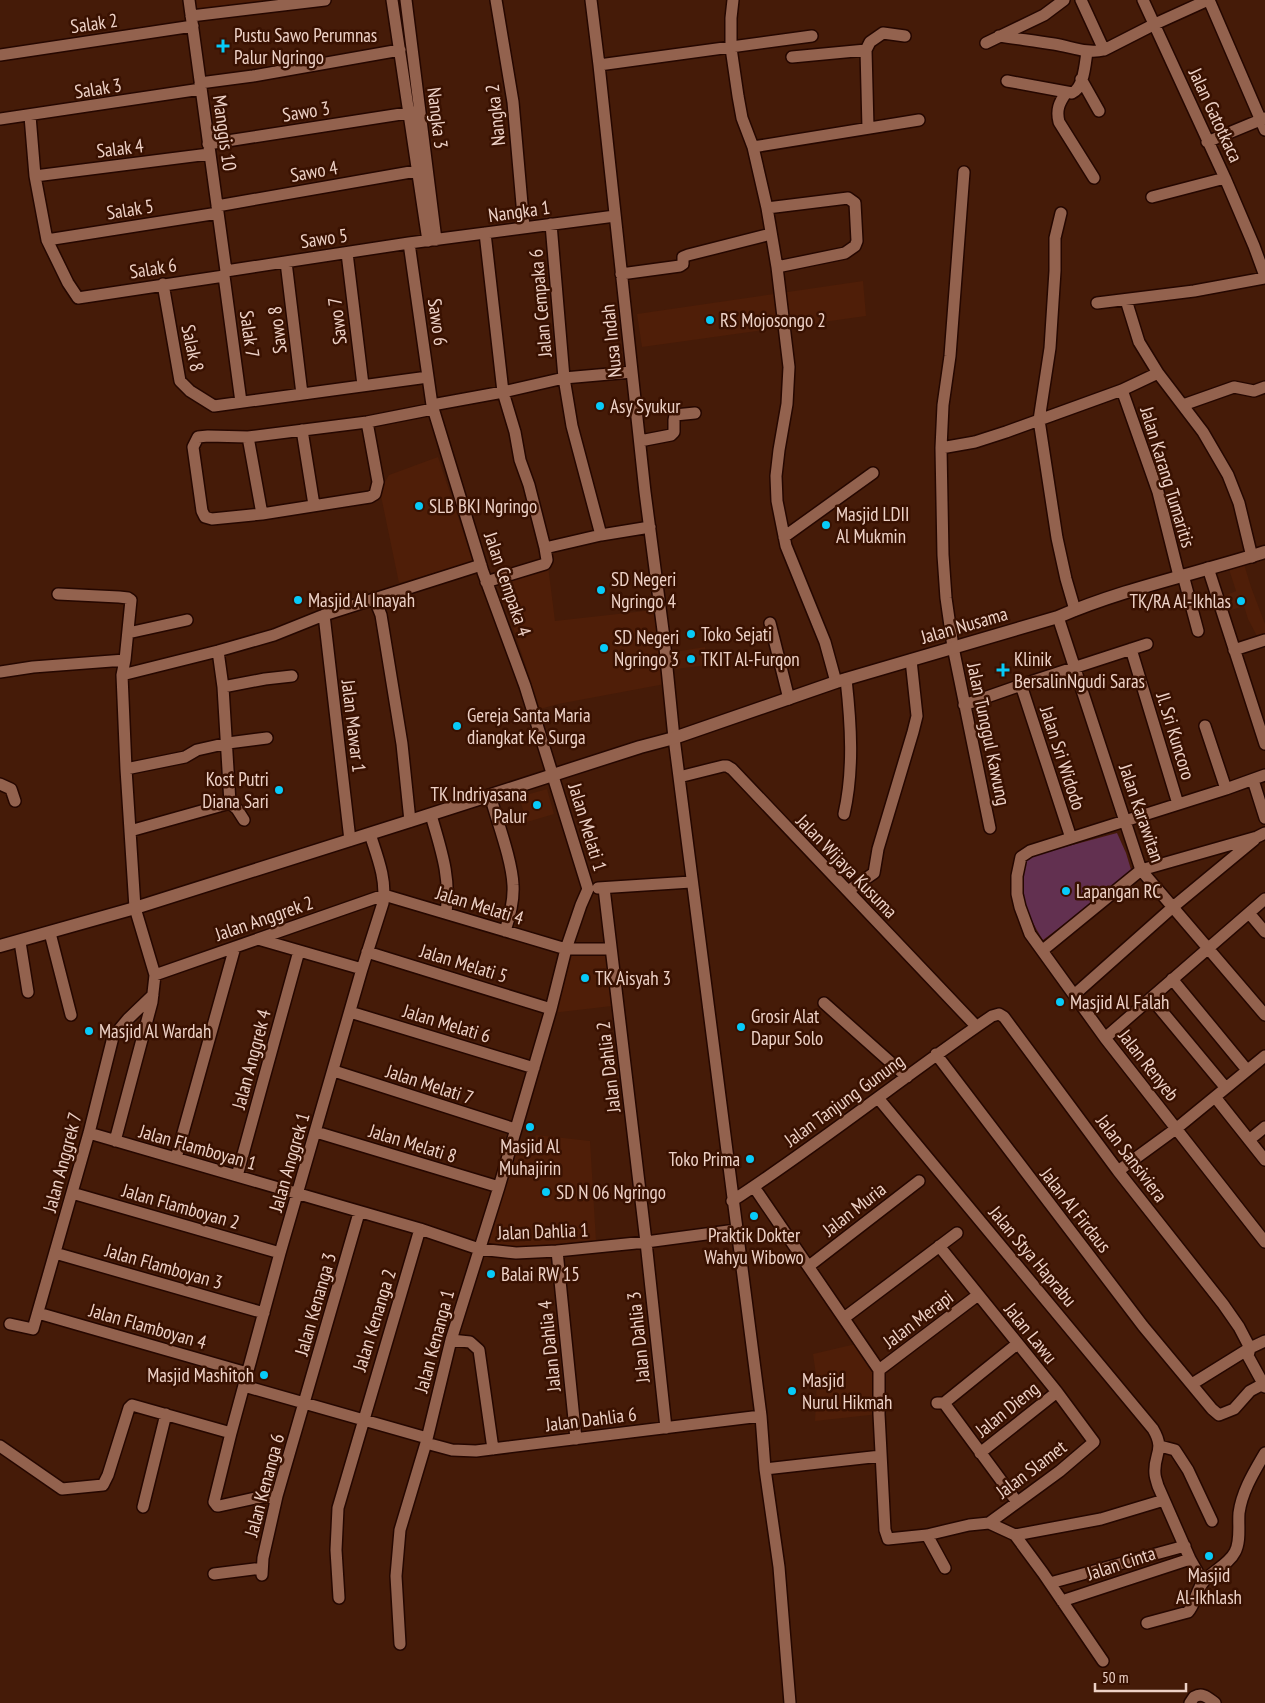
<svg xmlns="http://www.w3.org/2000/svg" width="1265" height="1703" font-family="'PT Sans Narrow',sans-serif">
<rect width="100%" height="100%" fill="#451b08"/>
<path fill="#4f1e08" d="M195,0H270V3L197,13Z
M863,281L866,316L642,347L637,314Z
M438,457L473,562L399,583L380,491L389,475Z
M1244,564L1251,587L1265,624V634L1258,638L1248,619L1244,606L1228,611L1224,596L1236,591L1229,569Z
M548,566L555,621L654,610L665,684L558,704L540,709L498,582Z
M705,647L708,665L676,669L674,652Z
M547,789L554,814L527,822L519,797Z
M567,951H606L612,1006L552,1013Z
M536,1135L590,1141L596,1241L533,1248L482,1246L515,1142L534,1144Z
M860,1343L879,1370V1414L815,1421L817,1381L813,1354Z"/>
<path fill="#623050" d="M1117,833L1126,853L1132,873L1043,940C1024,911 1020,892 1024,858Z"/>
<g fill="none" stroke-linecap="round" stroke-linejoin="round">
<g stroke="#250700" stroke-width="14">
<path id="street" d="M189,0L226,271L224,276L241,402
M392,0L428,241
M406,0L436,240
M496,0L513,102L524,227
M591,0L599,65L645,492L664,638L674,738L761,1416L765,1469L779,1567L790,1703
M733,0L731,18V48L738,96L742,118L753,147L767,208L777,267L789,367L787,404L779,450L776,476L777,501L786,546L825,642L836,682
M1081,0L1104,50
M1143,0L1225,178L1254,246L1265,276
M1209,0L1265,130
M191,16L325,0
M999,36C1018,39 1036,41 1054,44C1072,47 1087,54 1104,50L1155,24L1208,0
M986,43L1044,15L1064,0
M0,55L193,26
M792,57L866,50
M599,65L812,36
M1081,79L1099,111
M1007,81L1072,93C1084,88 1085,64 1087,52
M200,83L253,76L400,50
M1066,93C1059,103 1056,110 1059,122L1094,178
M30,116L35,176L47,240L68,283L78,298L224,276
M0,119L201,89
M868,128L866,50L870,42L883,33L905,36
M1207,142L1265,118
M208,144L414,112
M753,147L919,120
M964,172L950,356L943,405L941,448L943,555L946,598L953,647L990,828
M35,176L209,154
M1152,197L1225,178
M217,206L422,170
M767,208L848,198L855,203L857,241L855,246L845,253L777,267
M1061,213L1055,238V271L1050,348L1039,420L1057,538L1066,579L1075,610
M551,224L564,378L572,426L601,535
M485,233L503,392L515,432L520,460L529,485L545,548
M47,240L218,213
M409,243L432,405L483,572L525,686L588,889
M347,253L363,385
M286,262L302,394
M226,271L409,243L615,216
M621,274L680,266L683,264V257L688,255L771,234
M163,284L180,381L190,391L214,406L428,377
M1126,300L1139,342L1158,373L1203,432L1228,475L1239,503L1252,557
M1097,303L1194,291L1265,278
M1122,390L1158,492L1179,576
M432,405L503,392L564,378L632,372
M1183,405L1234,387L1254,391L1265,387
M367,422L378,482L375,494L370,497L262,514L212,519L205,517L202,511L193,447L198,437L208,436L248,437L367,422L433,409
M302,430L314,505
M248,437L262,514
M640,441L671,435L674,432V420L675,415L695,413
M941,448L975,442L1006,432L1122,390L1158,373
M784,537L873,473
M1208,568L1265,744
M1183,575L1198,631
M486,582L545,564L547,560L545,548L601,535L650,527
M58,594L119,597L128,598L131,600L125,660L122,675L126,769L135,908L155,975L152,1002L115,1141
M375,600L381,615L402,744L410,821
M324,615L350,840
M1058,617L1141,870L1265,1015
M770,623L789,699
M128,633L187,620
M1131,649L1178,804
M1234,650L1265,640
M218,651L223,687L230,803L237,809L244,820
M0,672L33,667L125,660
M122,675L218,651L274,635L324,615L481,565
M223,687L265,679L292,676
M964,705L1021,685
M1205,726L1226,789
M126,769L185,757L197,750L228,743L267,738
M1265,775L1226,789L1030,851L1021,857L1017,876V894L1020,907L1030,934L1105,1038L1265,1242
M679,777L723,766H727L732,769L976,1026
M1253,780L1265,818
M0,784L11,789L15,801
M490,795C497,821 512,860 513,885C514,901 510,916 505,931
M844,814C854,770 851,724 846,679
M431,815C441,850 451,877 446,913
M130,831L230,803
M1071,838L1021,685L1147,644
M598,888L691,882
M604,888L646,1242L666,1428
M848,891L874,873L878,849L913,732L917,716L911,660
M1249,913L1265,932
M50,933L71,1015
M258,939L362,969
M20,942L28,992
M1043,950L1141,870L1257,837L1265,833
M367,952L551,1009
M155,975L384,895L566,949H611
M1172,979L1247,1070
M1074,995L1173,907L1254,840
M1151,998L1225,1087
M824,1003L907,1077
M350,1012L534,1068
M1105,1038L1265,899
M936,1054L1143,1326L1212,1409L1219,1415L1234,1409L1250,1391L1263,1384
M334,1071L515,1129
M1215,1097L1265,1160
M878,1098L1153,1429C1166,1451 1153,1454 1155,1474C1155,1477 1157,1482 1158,1486L1190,1559L1203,1582
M316,1132L499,1187
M89,1133L420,1229L479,1249L516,1253L557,1251L646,1242L736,1230
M1249,1140L1265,1127
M176,1158L235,947
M1118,1171L1177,1128L1265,1056
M237,1176L299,951
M754,1187L879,1370V1414L885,1530L888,1539L927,1535L969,1525L989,1523L1015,1535L1043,1573L1103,1661
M72,1193L280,1253
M732,1201C821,1143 904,1076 992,1016L999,1014L1004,1017L1118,1171L1223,1304L1239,1327L1250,1348
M939,1246L1057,1392L1094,1442L1060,1471L989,1523
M557,1251L576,1439
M55,1253L264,1313
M809,1266L919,1181
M38,1313L247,1373
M844,1318L957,1233
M10,1324L33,1329L89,1133L113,1037L128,1019L153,995
M451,1340L470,1342L479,1350L493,1449
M1250,1348L1248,1356L1265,1387
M879,1370L978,1295
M1192,1384L1250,1348L1265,1341
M244,1386L427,1438
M937,1403H944L1017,1344
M944,1403L1017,1502
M426,1443L452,1450L476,1451L761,1416
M0,1446L62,1489L103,1485L108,1475L129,1408L132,1405L231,1433
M1160,1446L1175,1450L1188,1470L1212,1521
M980,1453L1057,1392
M765,1469L881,1456
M277,1496L255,1498L219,1506H217L214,1502L231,1433L280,1253L362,969L383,903C387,880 377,856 370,834
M143,1507L166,1414
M927,1535L945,1568
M1015,1535L1101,1519L1164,1500
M214,1574L262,1568
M262,1575L263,1558L277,1496L359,1213
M1050,1583L1185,1546
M339,1598L336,1550L338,1508L420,1229
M1062,1601L1190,1559
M1147,1623L1188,1612C1196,1603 1196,1590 1204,1581C1213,1571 1229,1564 1235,1552C1241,1541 1238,1525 1239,1513C1242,1491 1254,1472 1265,1453
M400,1644L396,1576L400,1530L426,1443L451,1340L499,1187L551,1009L566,949L581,905L588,889
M1190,1703L1194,1697C1203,1692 1208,1698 1215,1703"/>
</g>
<g stroke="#250700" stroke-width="15">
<path id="secondary" d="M0,946L135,908L410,821L640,747L674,738L836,682L1058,617C1125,588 1196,574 1265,552"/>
</g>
<use href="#street" stroke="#93624e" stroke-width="11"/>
<use href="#secondary" stroke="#93624e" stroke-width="12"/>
</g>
<g fill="#07cbf9" stroke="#391101" stroke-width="2">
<path d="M220.5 38.5h5v5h5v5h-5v5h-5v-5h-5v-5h5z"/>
<circle cx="710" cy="320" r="5"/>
<circle cx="600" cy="406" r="5"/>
<circle cx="419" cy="506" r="5"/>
<circle cx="826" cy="525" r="5"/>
<circle cx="601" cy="590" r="5"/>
<circle cx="298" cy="600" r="5"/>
<circle cx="1241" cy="601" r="5"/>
<circle cx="691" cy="634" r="5"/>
<circle cx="604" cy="648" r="5"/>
<circle cx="691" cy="659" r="5"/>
<path d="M1000.5 662.5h5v5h5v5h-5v5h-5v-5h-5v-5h5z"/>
<circle cx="457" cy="726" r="5"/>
<circle cx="279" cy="790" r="5"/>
<circle cx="537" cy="805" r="5"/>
<circle cx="1066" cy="891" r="5"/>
<circle cx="585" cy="978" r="5"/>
<circle cx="1060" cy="1002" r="5"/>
<circle cx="741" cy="1027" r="5"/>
<circle cx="89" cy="1031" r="5"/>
<circle cx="530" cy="1127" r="5"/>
<circle cx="750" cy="1159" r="5"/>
<circle cx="546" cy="1192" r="5"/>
<circle cx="754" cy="1216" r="5"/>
<circle cx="491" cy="1274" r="5"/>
<circle cx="264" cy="1375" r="5"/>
<circle cx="792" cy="1391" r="5"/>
<circle cx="1209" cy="1556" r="5"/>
</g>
<g text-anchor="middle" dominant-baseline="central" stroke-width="5" stroke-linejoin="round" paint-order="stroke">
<g font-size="19" fill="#eed2c7" stroke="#391101">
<text transform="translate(94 23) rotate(-8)">Salak 2</text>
<text transform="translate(98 88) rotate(-9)">Salak 3</text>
<text transform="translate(306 111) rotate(-9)">Sawo 3</text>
<text transform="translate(495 115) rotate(-96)">Nangka 2</text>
<text transform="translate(1216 115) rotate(65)">Jalan Gatotkaca</text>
<text transform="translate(438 118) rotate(83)">Nangka 3</text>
<text transform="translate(225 133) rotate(82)">Manggis 10</text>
<text transform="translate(120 148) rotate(-7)">Salak 4</text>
<text transform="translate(314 171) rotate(-10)">Sawo 4</text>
<text transform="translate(130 209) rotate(-9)">Salak 5</text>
<text transform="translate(519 211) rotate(-8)">Nangka 1</text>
<text transform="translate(324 238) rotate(-8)">Sawo 5</text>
<text transform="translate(153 268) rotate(-9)">Salak 6</text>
<text transform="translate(540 303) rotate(-95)">Jalan Cempaka 6</text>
<text transform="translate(337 321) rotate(-97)">Sawo 7</text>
<text transform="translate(438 322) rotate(82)">Sawo 6</text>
<text transform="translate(277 330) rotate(-97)">Sawo 8</text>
<text transform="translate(250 334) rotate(82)">Salak 7</text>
<text transform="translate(611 341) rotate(-96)">Nusa Indah</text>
<text transform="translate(193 348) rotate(78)">Salak 8</text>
<text transform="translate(1168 477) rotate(73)">Jalan Karang Tumaritis</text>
<text transform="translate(508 584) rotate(71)">Jalan Cempaka 4</text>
<text transform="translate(964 625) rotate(-16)">Jalan Nusama</text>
<text transform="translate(354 726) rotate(83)">Jalan Mawar 1</text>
<text transform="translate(989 734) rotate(78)">Jalan Tunggul Kawung</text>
<text transform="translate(1176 736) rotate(73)">Jl. Sri Kuncoro</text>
<text transform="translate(1063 758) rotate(72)">Jalan Sri Widodo</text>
<text transform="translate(1142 813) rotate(71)">Jalan Karawitan</text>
<text transform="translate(588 827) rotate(73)">Jalan Melati 1</text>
<text transform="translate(847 866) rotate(46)">Jalan Wijaya Kusuma</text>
<text transform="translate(480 905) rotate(17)">Jalan Melati 4</text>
<text transform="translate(264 918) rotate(-19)">Jalan Anggrek 2</text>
<text transform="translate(464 963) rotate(17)">Jalan Melati 5</text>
<text transform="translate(447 1023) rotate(17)">Jalan Melati 6</text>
<text transform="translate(251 1059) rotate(-75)">Jalan Anggrek 4</text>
<text transform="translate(1149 1065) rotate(52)">Jalan Renyeb</text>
<text transform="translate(608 1067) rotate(-97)">Jalan Dahlia 2</text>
<text transform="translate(430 1084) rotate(18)">Jalan Melati 7</text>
<text transform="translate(844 1100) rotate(-36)">Jalan Tanjung Gunung</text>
<text transform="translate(413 1143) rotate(17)">Jalan Melati 8</text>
<text transform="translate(198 1147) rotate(16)">Jalan Flamboyan 1</text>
<text transform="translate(1132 1158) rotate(53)">Jalan Sansiviera</text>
<text transform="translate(62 1162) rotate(-75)">Jalan Anggrek 7</text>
<text transform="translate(289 1162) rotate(-74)">Jalan Anggrek 1</text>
<text transform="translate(181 1206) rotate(16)">Jalan Flamboyan 2</text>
<text transform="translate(854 1209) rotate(-38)">Jalan Muria</text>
<text transform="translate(1076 1210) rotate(52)">Jalan Al Firdaus</text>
<text transform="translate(543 1231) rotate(-2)">Jalan Dahlia 1</text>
<text transform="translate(1033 1256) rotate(50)">Jalan Stya Haprabu</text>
<text transform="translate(164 1266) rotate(16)">Jalan Flamboyan 3</text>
<text transform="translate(315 1304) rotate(-74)">Jalan Kenanga 3</text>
<text transform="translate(918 1319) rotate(-37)">Jalan Merapi</text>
<text transform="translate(374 1320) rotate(-73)">Jalan Kenanga 2</text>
<text transform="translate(148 1326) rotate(16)">Jalan Flamboyan 4</text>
<text transform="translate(1031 1333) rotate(51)">Jalan Lawu</text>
<text transform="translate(638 1337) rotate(-96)">Jalan Dahlia 3</text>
<text transform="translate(434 1341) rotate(-75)">Jalan Kenanga 1</text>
<text transform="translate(549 1346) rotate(-96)">Jalan Dahlia 4</text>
<text transform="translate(1007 1409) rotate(-39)">Jalan Dieng</text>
<text transform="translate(591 1419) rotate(-7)">Jalan Dahlia 6</text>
<text transform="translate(1031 1469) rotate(-37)">Jalan Slamet</text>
<text transform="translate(264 1485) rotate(-75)">Jalan Kenanga 6</text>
<text transform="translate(1121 1563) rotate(-18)">Jalan Cinta</text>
</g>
<g font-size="19" fill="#eed2c7" stroke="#391101" text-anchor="start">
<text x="234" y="35">Pustu Sawo Perumnas<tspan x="234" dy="22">Palur Ngringo</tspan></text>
<text x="720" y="320">RS Mojosongo 2</text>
<text x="610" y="406">Asy Syukur</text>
<text x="429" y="506">SLB BKI Ngringo</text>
<text x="836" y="514">Masjid LDII<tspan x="836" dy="22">Al Mukmin</tspan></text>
<text x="611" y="579">SD Negeri<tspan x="611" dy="22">Ngringo 4</tspan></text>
<text x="308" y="600">Masjid Al Inayah</text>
<text x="1231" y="601" text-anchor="end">TK/RA Al-Ikhlas</text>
<text x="701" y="634">Toko Sejati</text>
<text x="614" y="637">SD Negeri<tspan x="614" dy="22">Ngringo 3</tspan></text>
<text x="701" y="659">TKIT Al-Furqon</text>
<text x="1014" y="659">Klinik<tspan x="1014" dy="22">BersalinNgudi Saras</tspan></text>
<text x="467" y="715">Gereja Santa Maria<tspan x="467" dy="22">diangkat Ke Surga</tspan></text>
<text x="269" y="779" text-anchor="end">Kost Putri<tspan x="269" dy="22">Diana Sari</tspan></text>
<text x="527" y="794" text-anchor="end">TK Indriyasana<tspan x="527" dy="22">Palur</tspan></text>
<text x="1076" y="891">Lapangan RC</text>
<text x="595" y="978">TK Aisyah 3</text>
<text x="1070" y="1002">Masjid Al Falah</text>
<text x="751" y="1016">Grosir Alat<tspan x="751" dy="22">Dapur Solo</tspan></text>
<text x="99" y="1031">Masjid Al Wardah</text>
<text x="530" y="1146" text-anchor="middle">Masjid Al<tspan x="530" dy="22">Muhajirin</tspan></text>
<text x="740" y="1159" text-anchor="end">Toko Prima</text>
<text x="556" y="1192">SD N 06 Ngringo</text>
<text x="754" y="1235" text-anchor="middle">Praktik Dokter<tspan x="754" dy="22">Wahyu Wibowo</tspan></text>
<text x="501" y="1274">Balai RW 15</text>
<text x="254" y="1375" text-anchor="end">Masjid Mashitoh</text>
<text x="802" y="1380">Masjid<tspan x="802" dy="22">Nurul Hikmah</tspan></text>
<text x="1209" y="1575" text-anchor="middle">Masjid<tspan x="1209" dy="22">Al-Ikhlash</tspan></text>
</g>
</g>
<path d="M1095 1683v8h91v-8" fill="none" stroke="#eed2c7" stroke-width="2.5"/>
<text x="1102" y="1683" font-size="15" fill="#eed2c7" stroke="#391101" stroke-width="4" paint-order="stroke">50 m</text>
</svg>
